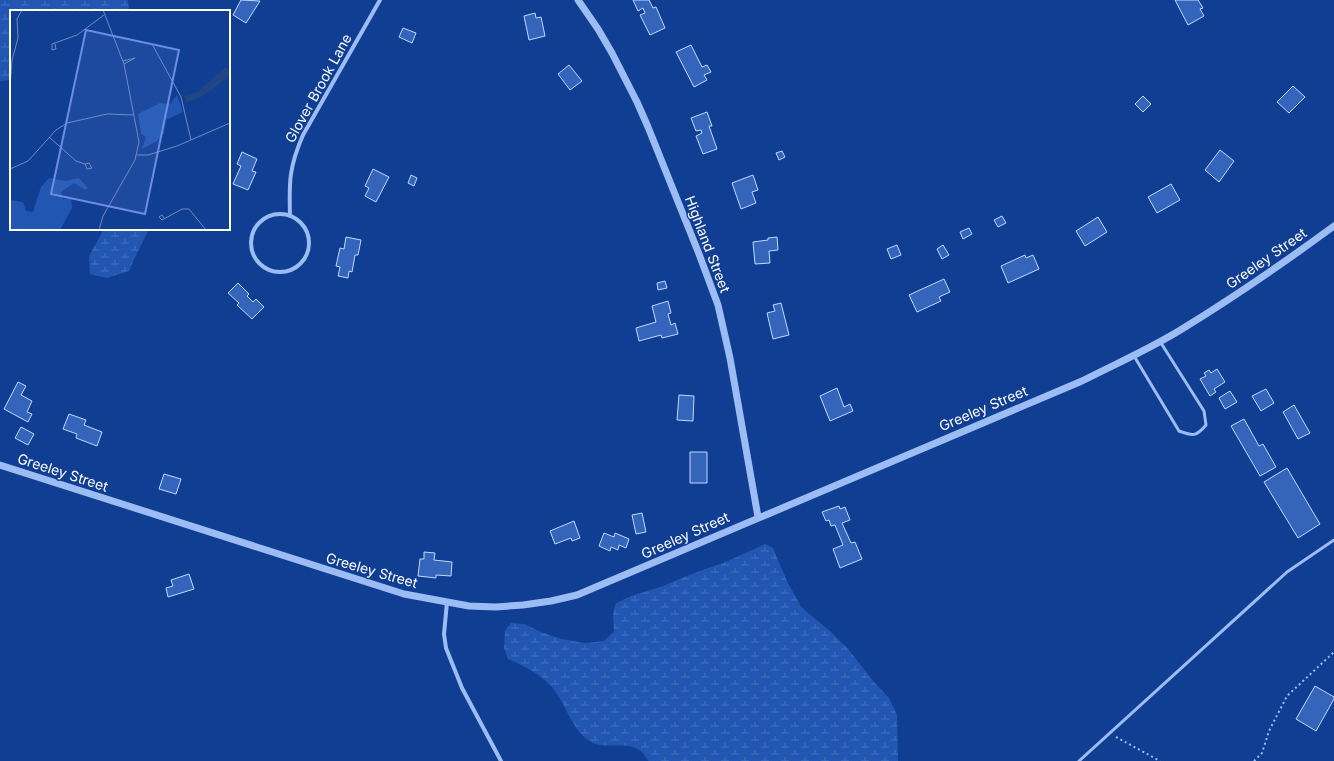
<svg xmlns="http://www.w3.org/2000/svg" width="1334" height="761" font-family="Inter,sans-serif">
<defs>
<pattern id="wetland-marsh" width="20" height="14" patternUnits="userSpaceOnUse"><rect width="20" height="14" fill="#2157b2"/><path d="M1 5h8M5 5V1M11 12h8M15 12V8" fill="none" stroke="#4270be"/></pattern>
</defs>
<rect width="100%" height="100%" fill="#103e93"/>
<path fill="url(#wetland-marsh)" d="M0,0H128L129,11H11V80L0,81Z
M104,229H149L137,253L129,271L107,278L90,274L89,256Z
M765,544L773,548L786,579L801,607L831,632L848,649L874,682L889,698L897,715L898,761H649C646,758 644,754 641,751C625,739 604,752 588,740C574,730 568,712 559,697C547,677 529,668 508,659L504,648L505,631L511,623L524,624L541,632L561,639L585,643L604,641L614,632L613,614L616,603L631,596L663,586L689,575L728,561Z"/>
<path fill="#3465ba" stroke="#c3d9fe" d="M241,0L260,1L246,23L233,15Z
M633,0H649L653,8L656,7L665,28L650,35L640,15L645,13L643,8L638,11Z
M1175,0H1198L1203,8L1200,9L1204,16L1188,25Z
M535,13L536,18L541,17L545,36L529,40L524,16Z
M403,28L416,33L412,43L399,37Z
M691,45L702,67L707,65L711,72L704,75L707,80L694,87L676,52Z
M569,65L582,81L570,90L558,74Z
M1293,86L1305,97L1289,113L1277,102Z
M1143,96L1151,104L1143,112L1135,104Z
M707,112L712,126H709L717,149L703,154L696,136L702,133L701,130L696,131L691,118Z
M1220,150L1234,161L1219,182L1205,170Z
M782,151L785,157L779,160L776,153Z
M242,152L257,159L252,171L256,172L248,190L233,184L241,166L237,164Z
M373,169L389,177L376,202L365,196L369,188L365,186Z
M411,175L417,178L414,186L408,183Z
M753,175L758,190L752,192L756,203L741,209L732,183Z
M1171,184L1180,200L1157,213L1148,197Z
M1002,216L1006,223L998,227L994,220Z
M1098,217L1107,232L1085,246L1076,231Z
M969,228L972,234L963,239L960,232Z
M346,237L361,240L358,255H355L352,272L349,271L348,278L338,276L340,267L336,266L340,248L344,249Z
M777,237L778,250L769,251L770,263L755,264L753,242L768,240V238Z
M897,245L901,255L891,259L887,249Z
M943,245L949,255L942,259L937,249Z
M1025,255L1026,258L1033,255L1039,269L1008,283L1001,266Z
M944,279L950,292L939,297L941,301L917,312L909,295Z
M665,281L667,288L658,290L657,283Z
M238,283L249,294L247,296L253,302L256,299L264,307L252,319L237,305L239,303L228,293Z
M668,301L671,313L668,314L671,325L675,323L678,334L662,338L661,335L639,341L636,328L656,322L652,306Z
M781,303L789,335L773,339L767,313L775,311L773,305Z
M1217,369L1225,382L1214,389L1216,392L1210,396L1200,379L1206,376L1204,373L1209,370L1211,373Z
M18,382L26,386L21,395L32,401L27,412L32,414L28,422L4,409Z
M837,388L844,407L850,404L853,411L830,421L820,396Z
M1266,389L1274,403L1261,411L1252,396Z
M1230,391L1237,402L1225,409L1219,398Z
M679,395L694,396L693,421L677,420Z
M1294,405L1310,433L1298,439L1283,412Z
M69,414L86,420L84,425L102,432L97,446L76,438L77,434L63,429Z
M1244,419L1259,446L1263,444L1276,467L1260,476L1231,426Z
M21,427L34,434L28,445L15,438Z
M690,452H707V483H690Z
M1287,468L1320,524L1298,538L1264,482Z
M164,474L181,479L176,494L159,489Z
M839,506L840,509L845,507L850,520L842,523L851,543L855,542L862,559L840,568L833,549L843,545L835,525L831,526L829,520L826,521L822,512Z
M642,513L646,532L636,534L632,515Z
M574,521L580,538L572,541L571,538L555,544L550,531Z
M604,533L614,537L615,533L629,539L626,548L619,545L618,550L611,547L610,551L599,546Z
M424,552L435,553L434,560L452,562L451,576L436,575V578L418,576L420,559H424Z
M189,574L194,589L168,597L166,588L173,586L171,580Z
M1315,686L1334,697V699L1316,731L1296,719Z"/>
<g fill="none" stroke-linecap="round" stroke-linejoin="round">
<path stroke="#9cbcf4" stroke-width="2" stroke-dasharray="2 3" stroke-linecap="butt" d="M1116,737L1160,761
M1254,761L1262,753L1269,731L1287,696L1334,652"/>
<path stroke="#9cbcf4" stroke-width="3" d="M1134,356L1179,431C1193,436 1196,437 1206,425L1204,411L1161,343
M1079,761L1287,572L1334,540"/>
<path stroke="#9cbcf4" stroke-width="4" d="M251 243a29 29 0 1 1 58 0a29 29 0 1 1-58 0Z
M290,216C289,182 289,167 303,135L380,0
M447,602L444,634L446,648L462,688L501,761"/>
<path stroke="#9cbcf4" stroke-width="7" d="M578,0L598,29L612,53L637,102L648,127L699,254L718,305L730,358L758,517
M0,465L404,594L469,606L496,607L523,605L551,601L577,595L1082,381C1115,364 1150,349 1182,329C1234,297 1285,262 1334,226"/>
</g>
<g text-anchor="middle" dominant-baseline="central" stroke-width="3" stroke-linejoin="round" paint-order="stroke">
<g font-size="14" fill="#fff" stroke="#103e93">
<text transform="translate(318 88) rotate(-61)">Glover Brook Lane</text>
<text transform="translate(708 244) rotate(69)">Highland Street</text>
<text transform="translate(1266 258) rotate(-35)">Greeley Street</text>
<text transform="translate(983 408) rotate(-23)">Greeley Street</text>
<text transform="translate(63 472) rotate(18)">Greeley Street</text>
<text transform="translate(685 535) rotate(-24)">Greeley Street</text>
<text transform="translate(372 570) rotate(16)">Greeley Street</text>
</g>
</g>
<g transform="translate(10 10)">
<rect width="220" height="220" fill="#103e93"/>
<path d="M167,85L173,102L156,110L154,123L147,131L132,139L136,127L131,124L128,104L150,93L160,94ZM39,168L56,171L69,168L78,178L75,180L64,173L51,182L53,189L61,188L62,198L50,220H0V190L13,192L16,201L23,202L31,177Z" fill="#2157b2"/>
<path d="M215,57L220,60V66L193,86L177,92L174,86L188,82Z" fill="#224585"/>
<path fill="none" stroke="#708bbe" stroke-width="1" d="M45,34L46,39L42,40V34L67,25L94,5M142,34L171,87L181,130M113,51L125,48L114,54M0,77L2,50L8,28L7,9L12,0M39,127L66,151L75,154L79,153L82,158L77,159L75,154M127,145H138L167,136L220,113M0,159L18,151L46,120L57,113L97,104L124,105M154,208L152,205L149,207L152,210L172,199H179L196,220M89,220L93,206L125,150L129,132L114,54L93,0"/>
<path fill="#6c8ce6" fill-opacity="0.15" stroke="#6c8ce6" stroke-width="2" d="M76,20L169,40L135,204L41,184Z"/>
<rect width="220" height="220" fill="none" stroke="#fff" stroke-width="2"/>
</g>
</svg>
